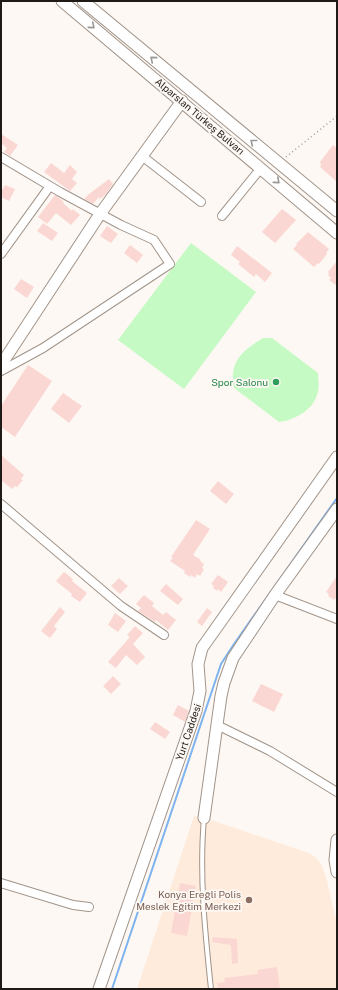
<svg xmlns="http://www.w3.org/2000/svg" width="338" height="990" font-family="'Public Sans',sans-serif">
<rect width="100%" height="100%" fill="#fdf8f3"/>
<path fill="#ffebdb" d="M194,816L211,820L309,853L316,858L321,864L326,877L337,924V989H137Z"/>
<path fill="#c6fac4" d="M191,243L256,292L184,389L118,340Z
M263,338H272L318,373C318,380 320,388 317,395C312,411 294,420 279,422L234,388C229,361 242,351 263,338Z"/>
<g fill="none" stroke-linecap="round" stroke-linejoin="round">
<path stroke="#7db3ee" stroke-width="2" d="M112,989L221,664L234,644L337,498"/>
</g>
<path fill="#fbd7d3" d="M1,134L18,145L10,156L4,152L7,148L1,143Z
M333,145L337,148V182L320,167L321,165L320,162Z
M51,163L64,173L70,165L77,172L72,179L77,183L70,191L44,172Z
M109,179L113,184L106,194L100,199L99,197L93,204L84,199L89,194Z
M5,185L15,189L9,201L1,197V192Z
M55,195L64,202L63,203L72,211L73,209L80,215L71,225L56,213L47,224L38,217Z
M282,209L296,220L275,243L262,232Z
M43,223L58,233L52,241L37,231Z
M107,226L118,234L111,243L100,236Z
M308,232L329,249L326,253L327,254L319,264L318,263L314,267L293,249L297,245L296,244Z
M130,245L143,255L137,263L124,253Z
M237,246L272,273L265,282L256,274L254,277L238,264L240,262L231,255Z
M337,261V286L329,280L331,278L328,275L329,273L328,272Z
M21,279L34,287L27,298L14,289Z
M28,365L52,381L15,437L1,427V406Z
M63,393L82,406L69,423L51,409Z
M1,455L24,475L21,479L23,480L17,487L15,486L12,489L1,480Z
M218,481L234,494L226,504L210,491Z
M196,520L210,529L193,555L201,560L200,561L204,564L202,568L204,569L200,576L197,574L195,578L191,575L190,577L184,573L185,571L170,561L173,558L171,557Z
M64,572L73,579L72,581L87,593L80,602L71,596L72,594L56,581Z
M218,575L228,582L221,592L218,589L217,591L213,588L214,586L211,584Z
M337,576V600L335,598L334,600L328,596L329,594L326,592Z
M119,578L128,586L120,594L111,586Z
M166,584L183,599L178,605L160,591Z
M144,595L154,603L152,606L163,615L166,612L176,620L168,630L156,620L155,622L138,611L141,608L136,604Z
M60,607L65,612L54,626L57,629L50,638L41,631Z
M207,608L212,612L202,626L197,622Z
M115,613L126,621L118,632L108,625Z
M135,626L143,633L133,644L145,657L137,665L126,655L116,668L108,662L130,637L127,635Z
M113,676L121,684L111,694L103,686Z
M261,684L283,694L274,712L252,701Z
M178,705L189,711L185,722L173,715Z
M155,722L170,732L165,739L150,729Z
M180,883L196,886L187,936L171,933Z
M213,937L237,939L238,963L232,964L231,945L212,942Z
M277,967L280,989H218L217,983L225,982L224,978L258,974L257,970Z"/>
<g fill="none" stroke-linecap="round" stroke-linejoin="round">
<g stroke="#a1948a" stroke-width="6">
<path id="lane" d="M204,818C199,875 205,932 211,989"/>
</g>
<g stroke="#a1948a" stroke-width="10">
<path id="street" d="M142,156L201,202
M1,157L60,192L121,225L154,240L170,264L43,348L1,371
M222,216L261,168
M1,254L50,186
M1,504L121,606L164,635
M275,595L337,619
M217,725L270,751L337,792
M1,883L73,905L89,907"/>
</g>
<g stroke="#a1948a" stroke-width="13">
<path id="secondary" d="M62,1L337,233
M83,1L337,211
M1,365L100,214L182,101
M204,818L221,696L224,683L233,658L275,595L337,509
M337,840L335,860L337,872
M99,989L196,711L200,691L198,664L202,648L337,457"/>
</g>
<path stroke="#9e9994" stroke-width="1.5" stroke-dasharray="1 3" stroke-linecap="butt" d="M286,157L337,116"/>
<use href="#lane" stroke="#fff" stroke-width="4"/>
<use href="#street" stroke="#fff" stroke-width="8"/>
<use href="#secondary" stroke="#fff" stroke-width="11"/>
</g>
<defs><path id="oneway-chevron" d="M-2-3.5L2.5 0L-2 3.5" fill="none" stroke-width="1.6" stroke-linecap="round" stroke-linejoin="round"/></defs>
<g stroke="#9a9896">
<use href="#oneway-chevron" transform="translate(92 26) rotate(40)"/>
<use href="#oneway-chevron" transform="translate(153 59) rotate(-140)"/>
<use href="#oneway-chevron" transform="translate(253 142) rotate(-141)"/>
<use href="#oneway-chevron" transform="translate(277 181) rotate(41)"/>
</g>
<circle fill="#2e9e5b" stroke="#fdf8f3" stroke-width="1.5" cx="276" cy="382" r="4"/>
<circle fill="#8d6e63" stroke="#fdf8f3" stroke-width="1.5" cx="249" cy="900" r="4"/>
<g text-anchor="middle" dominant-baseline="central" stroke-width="3.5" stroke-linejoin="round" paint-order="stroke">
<g font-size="10" fill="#1f1a16" stroke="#fdf8f3">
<text transform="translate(200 116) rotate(40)">Alparslan Türkeş Bulvarı</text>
<text transform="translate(188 732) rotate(-71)">Yurt Caddesi</text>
</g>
<g font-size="10" fill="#27864d" stroke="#fdf8f3" text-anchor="end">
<text x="268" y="382">Spor Salonu</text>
</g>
<g font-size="10" fill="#785e54" stroke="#fdf8f3" text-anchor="end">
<text x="241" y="894">Konya Ereğli Polis<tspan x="241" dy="12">Meslek Eğitim Merkezi</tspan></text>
</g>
</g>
<rect width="338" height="990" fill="none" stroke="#1f1a16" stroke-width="4"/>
</svg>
